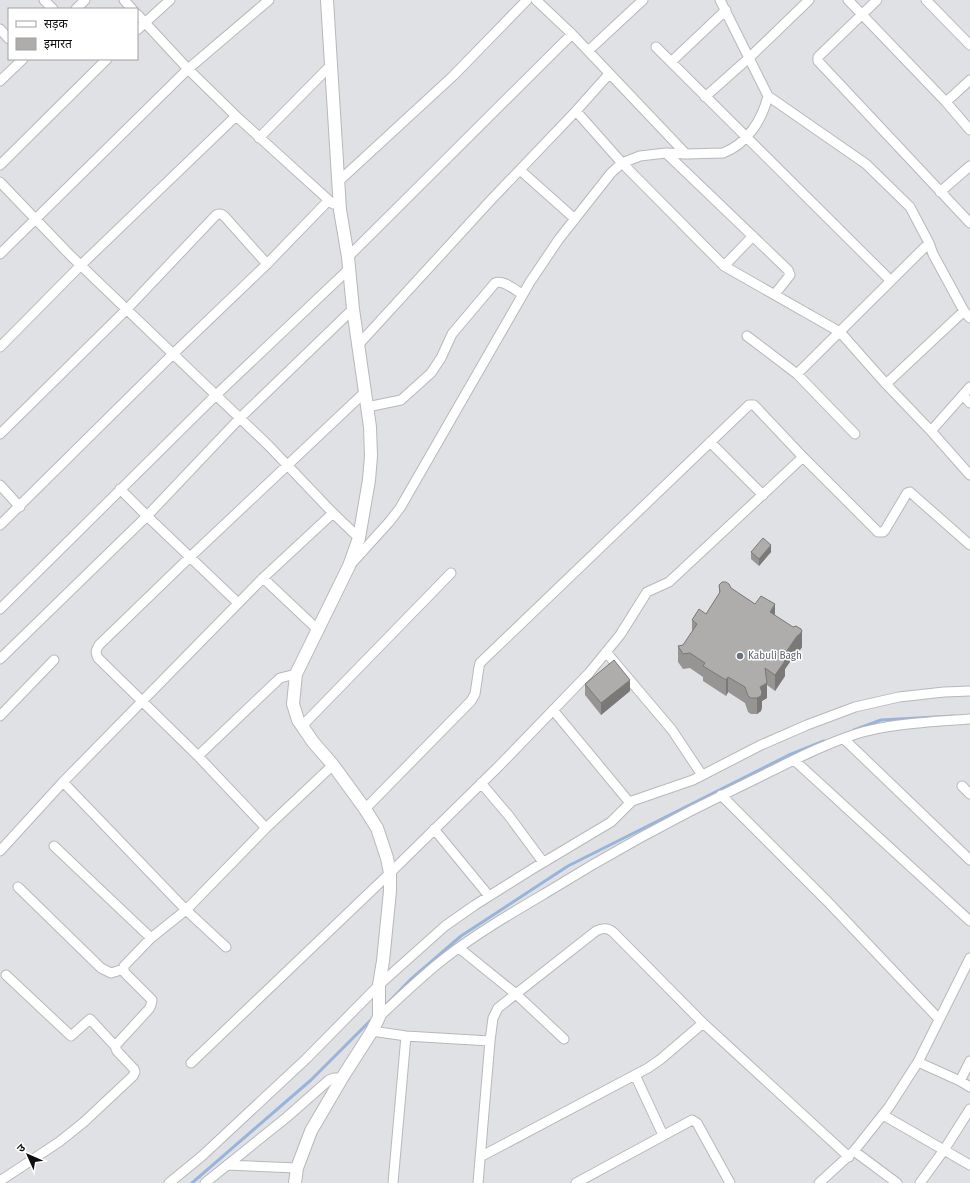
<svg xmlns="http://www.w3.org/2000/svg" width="970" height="1183" font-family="'Fira Sans','Noto Sans Devanagari',sans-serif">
<rect width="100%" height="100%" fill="#e0e1e4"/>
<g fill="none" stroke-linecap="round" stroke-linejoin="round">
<path stroke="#99b4db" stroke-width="3" d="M854,730L881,720L954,716
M385,1006L410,980L461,936L568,866L789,755L824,741
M192,1183L311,1080L374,1017"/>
<g stroke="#b6b8ba" stroke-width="11">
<path id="minor" d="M44,0L53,9
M124,0L132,9
M536,0L572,34L686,154
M720,0L768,96L866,164L910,207L929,243L933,254L964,311L970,318
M848,0L946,102L970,130
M877,0L818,57V61L970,223
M926,0L970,45
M76,9L85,0
M137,14L188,69L236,116L333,204
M0,29L9,39
M137,30L170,0
M656,47L891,281
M588,51L643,0
M671,62L726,10
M0,81L23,59
M705,97L750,57L809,0
M946,102L970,80
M576,111L622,163L724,266L840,332L886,384L931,431L970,475
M259,138L332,64
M666,153L788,270L790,275L775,294
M0,165L107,59
M520,170L575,219
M339,181L453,76L527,0
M0,182L70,255L269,446L333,513L359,538
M940,192L970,166
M0,254L188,69L269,0
M348,257L572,34
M724,266L753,236
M747,336L797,374L855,434
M359,344L490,201L576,111L609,74
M0,347L81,265L236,116
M797,374L929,243
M886,384L964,311
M963,395L970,403
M367,407L401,400L431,373L441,358L452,334L495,283C503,279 515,290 522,294
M931,431L970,387
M0,434L127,309L216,215C220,213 222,214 225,217L267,264
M710,442L763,495
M0,485L20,507
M120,489L147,516L238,603
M0,525L173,354L267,264L328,201
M352,563L390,521L400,508L530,282L559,239L611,173L622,163L640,156L666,153L686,154L723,153C747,144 762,120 768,96
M263,578L333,513
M0,609L216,395L349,269
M606,652L672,730L702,775
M0,659L147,516L240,418L353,309
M553,710L630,803
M0,716L54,660
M302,726L451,573
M844,739L970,860
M198,756L280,678L296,674
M794,760L970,921
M63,782L186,910L226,947
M481,783L509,816L543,862
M962,786L970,794
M721,795L828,902L939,1019
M365,809L471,701L475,694L479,667L480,663L749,405H754L803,457L878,532H883L885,530L907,493L910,492L970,545
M266,828L198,756L98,658C95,652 96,650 99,645L189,558L365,392
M434,829L489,896
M54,846L151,938
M0,851L63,782L263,578L317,629
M18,887L101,968L111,973L124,969
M459,948L516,994L564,1039
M6,975L71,1036L90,1019L115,1046
M379,1017C400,997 422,976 445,958C476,934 510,914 544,894C607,855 672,819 739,787C777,769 816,747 856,734C891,723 934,722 970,719
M372,1031L406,1036L490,1041
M918,1062L960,1081L970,1087
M191,1063L390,873L499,766L589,673L620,635L647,592L669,582L803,457
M635,1075L663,1135
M960,1081L970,1061
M883,1115L970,1165
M854,1151L897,1183
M480,1157L648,1068L661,1059L703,1023
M227,1165L297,1168
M0,1181L59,1142L84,1122L133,1076L135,1072L134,1069L117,1051L115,1046L149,1009L151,1005L152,1000L125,973L124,971V966L151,938L186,910L266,828L333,765
M169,1183L202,1156L306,1059L379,985L445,926L475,905L534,868L611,822L632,801L693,780L761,745L807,725L855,707L899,697L944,692L970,691
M205,1183L287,1117L329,1080L334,1078H342
M393,1183L406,1036
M478,1183L490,1041L493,1018L498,1008L596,931C602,928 607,927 613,932L703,1023L849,1157
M576,1183L692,1120L697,1123L730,1183
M819,1183L854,1151L889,1107L918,1062L970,958
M920,1183L944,1150L970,1109"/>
</g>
<g stroke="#b6b8ba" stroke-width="14">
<path id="tertiary" d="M295,1183L297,1168L311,1131L342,1078L372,1031L379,1017V985L383,961L390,891V873L387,858L377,828L365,809L333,765L313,742L298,720L293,704L296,674L349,566L359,538L369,480L371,456L370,427L353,309L348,257L340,210L327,0"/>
</g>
<use href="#minor" stroke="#fff" stroke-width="9"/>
<use href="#tertiary" stroke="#fff" stroke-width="12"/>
</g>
<path fill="#969593" d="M751,552H771L759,566L751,559Z
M719,585L731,588L755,604L775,615L802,647L800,650L797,652L785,669V676L775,691L767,685V698L762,701V707L761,711L757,714H751L748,712L745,703L728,692L726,696L703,681V677L690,668L683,669L678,662V646L683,645L692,633V620L706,614L719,594Z
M585,684L630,691L601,715L585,695Z"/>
<path fill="#7a7978" d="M771,545V552L759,566V559Z
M775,604V620L770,612Z
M802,631V647L800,650L797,652L785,669V676L775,691V675L782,658L797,636Z
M728,677V692L726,696V680Z
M630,680V691L601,715V703Z
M767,683V698L762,701V707L761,711L757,714V698L760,687Z"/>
<path fill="#afadab" stroke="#7a7978" d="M763,538L771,545L759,559L751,552Z
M722,582H726L729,584L731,588L755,604L761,596L775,604L770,612L793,627L796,626L801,629L802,631L800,634L797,636L782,658L785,661L775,675L765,668L767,683L760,687L762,692L761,696L757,698H751L748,696L745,687L728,677L726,680L703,666L705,663L690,653L683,654L678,646L683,645L697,624L692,620L699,609L706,614L720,592L719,585Z
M614,660L630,680L601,703L585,684Z"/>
<circle fill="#6b7280" stroke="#fff" stroke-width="1.5" cx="740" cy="656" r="4"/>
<g text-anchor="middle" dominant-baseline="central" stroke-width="3" stroke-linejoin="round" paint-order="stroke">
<g font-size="10" fill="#5b616d" stroke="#fff" text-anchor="start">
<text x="748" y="656">Kabuli Bagh</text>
</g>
</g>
<rect x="8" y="8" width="130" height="52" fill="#ffffff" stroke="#9f9f9f"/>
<rect x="16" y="21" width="20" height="6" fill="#ffffff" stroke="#9f9f9f"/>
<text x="44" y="28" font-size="12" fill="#0e0e0f">सड़क</text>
<rect x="16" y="38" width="20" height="12" fill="#afadab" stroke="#9f9f9f"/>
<text x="44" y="48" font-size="12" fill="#0e0e0f">इमारत</text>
<g transform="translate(28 1155) rotate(315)" stroke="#ffffff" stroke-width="3" paint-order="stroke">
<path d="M0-3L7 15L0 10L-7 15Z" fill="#0e0e0f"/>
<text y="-6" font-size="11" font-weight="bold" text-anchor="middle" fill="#0e0e0f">उ</text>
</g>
</svg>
